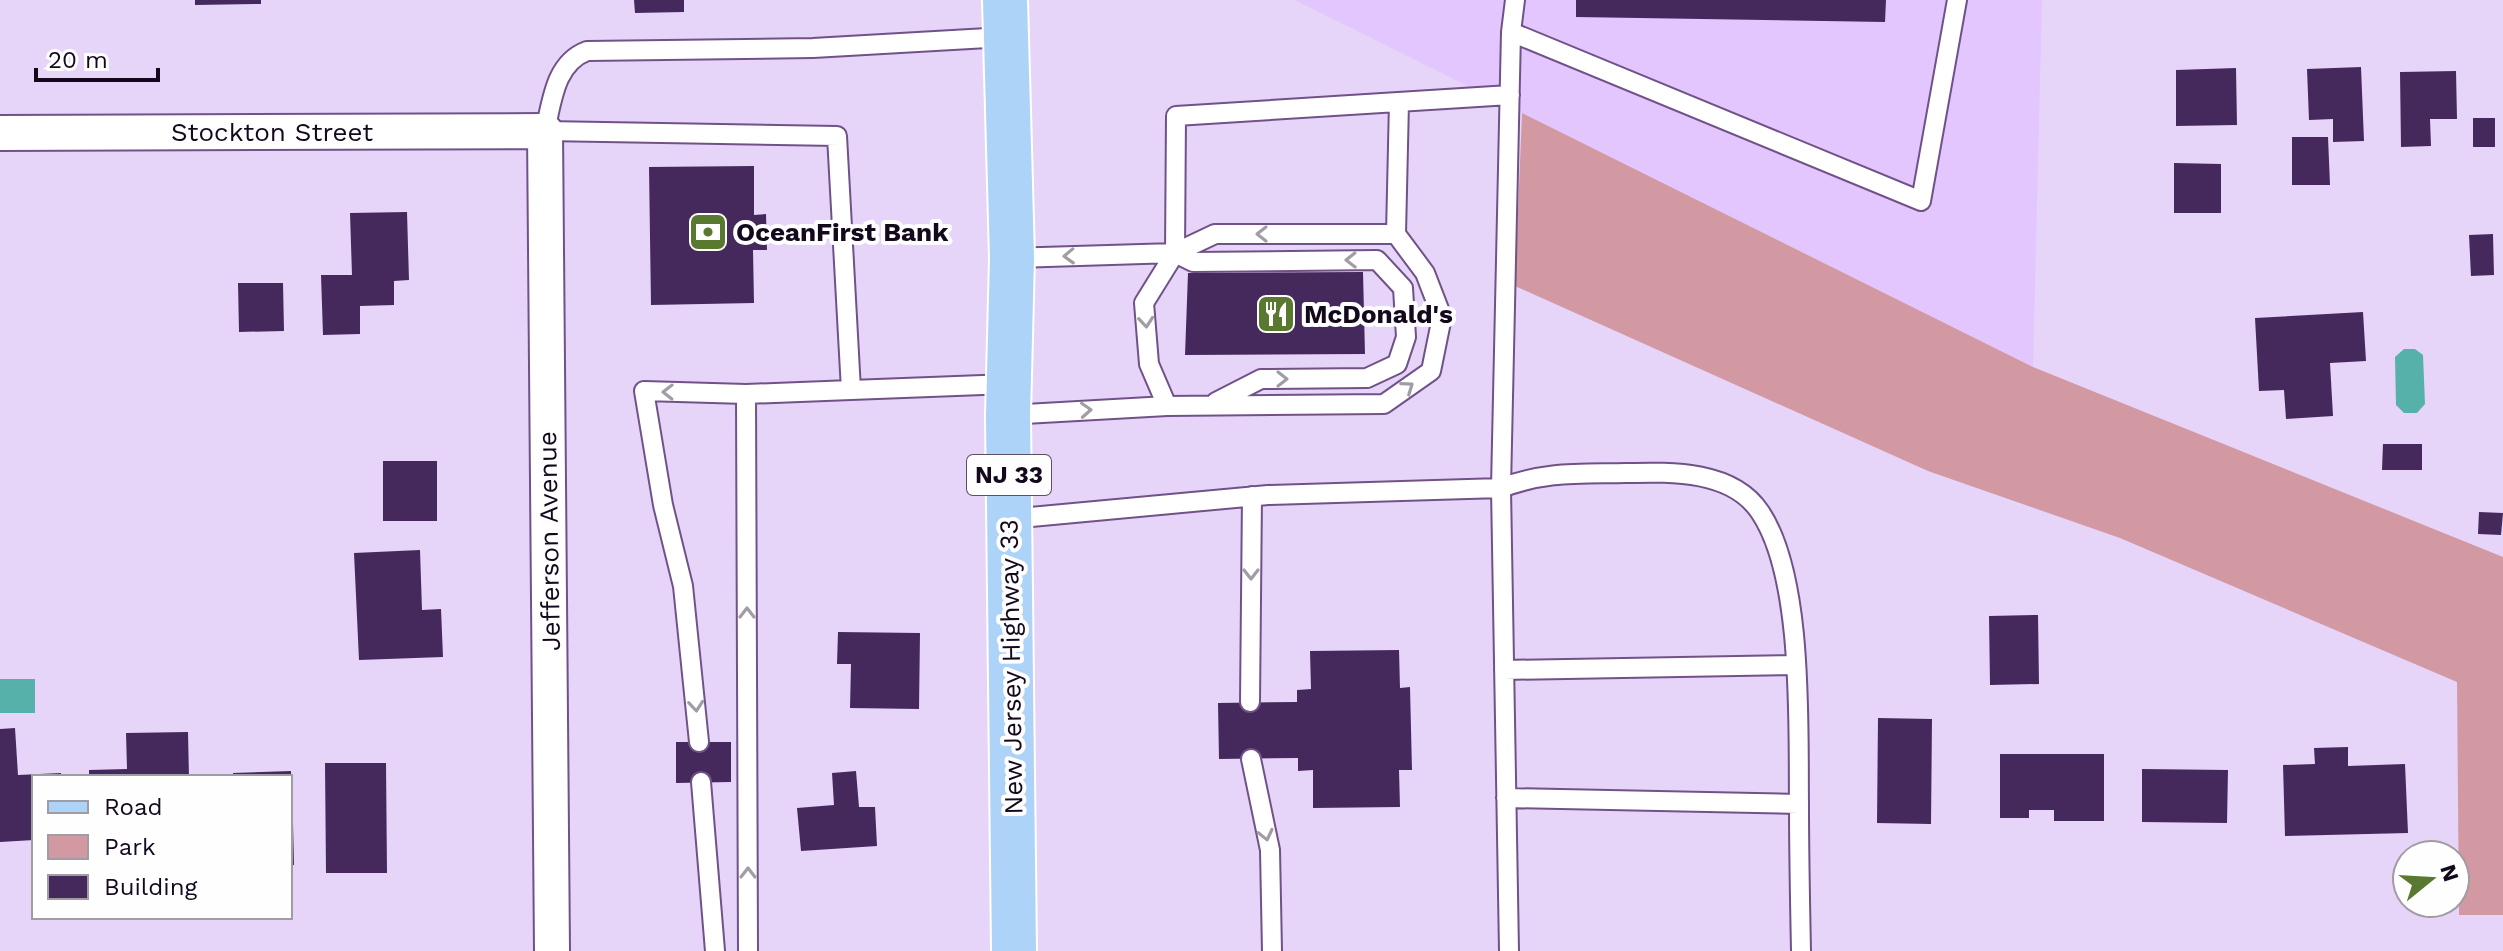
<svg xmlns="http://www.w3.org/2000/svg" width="2503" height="951" font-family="'Work Sans',sans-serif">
<rect width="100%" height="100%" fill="#e7d4f9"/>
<path fill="#e3c6fd" d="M1295,0H2042L2033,367L1522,113Z"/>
<path fill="#d399a2" d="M1522,113L2033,367L2503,557V915H2459L2457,682L2120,538L1928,471L1515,286Z"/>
<path fill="#57b1ab" d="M2404,349H2415L2423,355L2425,404L2417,413H2404L2396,405L2395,357Z
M0,679H35V713H0Z"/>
<path fill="#46295c" d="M195,0H261V4L195,5Z
M634,0H684V12L635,13Z
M1576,0H1886L1885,22L1576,17Z
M2361,67L2364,141L2333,142V119L2309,120L2307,69Z
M2236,68L2237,125L2176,126V70Z
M2456,71L2457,119H2430L2431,146L2401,147L2400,72Z
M2473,118H2495V147H2473Z
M2292,137H2328L2330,185H2292Z
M2174,163L2221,164V213H2174Z
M754,166V215L766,214L767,250H753L754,303L651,305L649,167Z
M407,212L409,280L394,281V305L360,306V334L323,335L321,275H352L350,213Z
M2493,234L2494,275L2471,276L2469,235Z
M1363,272L1365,354L1185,355L1188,273Z
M238,283H283L284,331L239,332Z
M2363,312L2366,361L2330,363L2333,416L2286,419L2284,390L2259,391L2255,318Z
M2383,444H2422V470H2382Z
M383,461H437V521H383Z
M2479,512L2503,513L2501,535L2478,534Z
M420,550L422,610L441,609L443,657L359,660L354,553Z
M2038,615L2039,684L1990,685L1989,616Z
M838,632L920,633L919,709L850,708L851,664H837Z
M1399,650L1400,688L1410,687L1412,770H1399L1400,807L1313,808V770L1298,771V758L1219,759L1218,703L1297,702V690L1311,689L1310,651Z
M1878,718L1932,719L1931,824L1877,823Z
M15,728L18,775L61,773V777H34V840L0,842V729Z
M188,732L189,777H89V770L127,769L126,733Z
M676,742H731V782L676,783Z
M2348,747V766L2405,764L2408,833L2285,836L2283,765L2315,764L2314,748Z
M2000,754H2104V821H2054V810H2029V818H2000Z
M325,763H386L387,873H326Z
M2142,769L2228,770L2227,823L2142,822Z
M291,771V777H233V773Z
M856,771L859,807H875L877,846L801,851L797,808L834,805L832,773Z
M290,823H293L294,865H290Z"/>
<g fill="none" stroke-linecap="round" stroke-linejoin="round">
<g stroke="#705288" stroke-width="22">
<path id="service" d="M1515,0L1511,32L1501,488C1547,471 1578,474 1626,473C1671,472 1732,470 1760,512C1804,577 1798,727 1799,805C1799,854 1800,902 1801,951
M1511,32L1921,201L1957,0
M1005,37L813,48L587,51C555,63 552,101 545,131L837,136L851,390L1009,384
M1175,253L1193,262L1377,260L1403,288L1406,337L1397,364L1367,378L1261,379L1216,402
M1012,258L1175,253L1215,234H1396
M746,394L748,951
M1167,406L1149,364L1144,303L1175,253L1176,116L1510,95
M1008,415L1167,406L1384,404L1431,371L1442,317L1425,273L1396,234L1399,102
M1009,519L1268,495L1501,488L1509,951
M1504,670L1794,665
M1250,702L1252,496
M699,742L683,586L663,505L644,391L746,394L851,390
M1251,759L1270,850L1272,951
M701,782L715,951
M1506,798L1799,804"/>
</g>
<g stroke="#705288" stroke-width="38">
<path id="minor" d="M0,133L545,131L552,951"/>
</g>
<g stroke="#fff" stroke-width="48">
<path id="primary" d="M1005,0L1012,258L1008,415L1014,951"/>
</g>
<use href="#service" stroke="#fff" stroke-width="18"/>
<use href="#minor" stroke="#fff" stroke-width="34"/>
<use href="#primary" stroke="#aed3f8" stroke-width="44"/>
</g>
<defs><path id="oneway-chevron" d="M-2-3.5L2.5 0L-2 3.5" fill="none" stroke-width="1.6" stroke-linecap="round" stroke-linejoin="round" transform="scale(2)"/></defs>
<g stroke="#a19ca5">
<use href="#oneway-chevron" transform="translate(1262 234) rotate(-180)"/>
<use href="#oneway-chevron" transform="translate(1069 256) rotate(178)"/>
<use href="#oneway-chevron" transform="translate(1351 260) rotate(179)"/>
<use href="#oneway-chevron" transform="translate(1146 322) rotate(85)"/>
<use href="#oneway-chevron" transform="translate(1282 379)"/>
<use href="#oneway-chevron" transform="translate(1408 387) rotate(-35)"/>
<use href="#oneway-chevron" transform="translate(668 392) rotate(-179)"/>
<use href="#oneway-chevron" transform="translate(1086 410) rotate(-3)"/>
<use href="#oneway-chevron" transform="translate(1251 574) rotate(90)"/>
<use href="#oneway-chevron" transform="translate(747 613) rotate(-90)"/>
<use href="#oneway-chevron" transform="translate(696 706) rotate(85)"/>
<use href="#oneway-chevron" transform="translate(1266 835) rotate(77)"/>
<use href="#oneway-chevron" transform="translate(748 873) rotate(-90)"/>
</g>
<defs>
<g id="bank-square" transform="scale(2)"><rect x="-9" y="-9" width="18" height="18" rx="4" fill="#597930" stroke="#fefefe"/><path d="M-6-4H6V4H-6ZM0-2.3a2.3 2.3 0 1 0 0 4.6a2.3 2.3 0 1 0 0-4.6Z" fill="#fff"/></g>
<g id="restaurant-square" transform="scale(2)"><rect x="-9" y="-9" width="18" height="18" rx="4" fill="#597930" stroke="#fefefe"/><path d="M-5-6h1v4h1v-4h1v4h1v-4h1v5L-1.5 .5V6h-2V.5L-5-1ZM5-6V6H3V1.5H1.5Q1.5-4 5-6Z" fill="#fff"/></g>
</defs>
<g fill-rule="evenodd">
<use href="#bank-square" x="708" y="232"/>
<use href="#restaurant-square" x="1276" y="314"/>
</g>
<g text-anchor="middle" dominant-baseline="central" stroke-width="8" stroke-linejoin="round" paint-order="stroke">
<rect fill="#fefefe" stroke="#5a5260" stroke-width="2" x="967" y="455" width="84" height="40" rx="6"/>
<g font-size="24" font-weight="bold" fill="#14081d">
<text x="1009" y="475">NJ 33</text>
</g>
<g font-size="26" fill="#14081d" stroke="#fefefe">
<text x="272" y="132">Stockton Street</text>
<text transform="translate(549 541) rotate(-91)">Jefferson Avenue</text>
<text transform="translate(1011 667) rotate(-91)">New Jersey Highway 33</text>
</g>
<g font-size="26" font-weight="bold" fill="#14081d" stroke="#fefefe" text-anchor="start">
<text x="736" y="232">OceanFirst Bank</text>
<text x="1304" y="314">McDonald's</text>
</g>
</g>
<rect x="32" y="775" width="260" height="144" fill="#fefefe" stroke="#a09ca4" stroke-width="2"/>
<rect x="48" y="801" width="40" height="12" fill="#aed3f8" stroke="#a09ca4" stroke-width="2"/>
<text x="104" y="815" font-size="24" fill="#14081d">Road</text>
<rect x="48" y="835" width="40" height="24" fill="#d399a2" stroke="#a09ca4" stroke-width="2"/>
<text x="104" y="855" font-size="24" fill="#14081d">Park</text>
<rect x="48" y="875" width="40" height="24" fill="#46295c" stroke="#a09ca4" stroke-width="2"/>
<text x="104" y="895" font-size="24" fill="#14081d">Building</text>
<g transform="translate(2431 879) rotate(72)"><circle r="38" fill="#fefefe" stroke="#a09ca4" stroke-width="2"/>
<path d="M0-6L14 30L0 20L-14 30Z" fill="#597930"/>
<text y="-12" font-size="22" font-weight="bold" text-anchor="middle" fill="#14081d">N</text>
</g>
<path d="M36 68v12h122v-12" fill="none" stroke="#14081d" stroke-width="4"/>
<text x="48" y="68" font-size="24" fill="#14081d" stroke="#fefefe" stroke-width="6" paint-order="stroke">20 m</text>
</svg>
